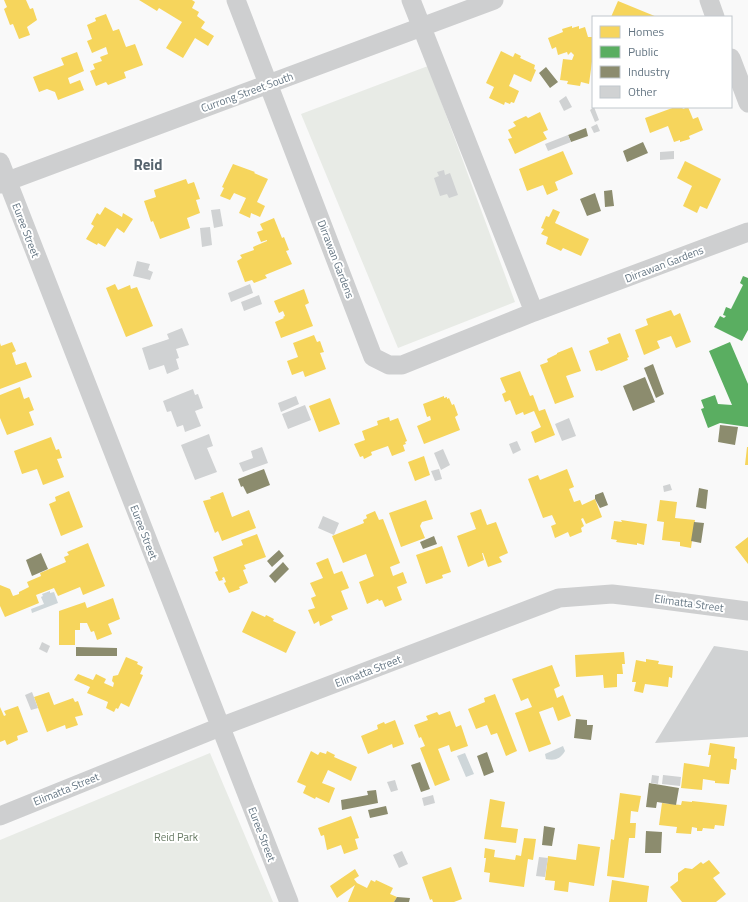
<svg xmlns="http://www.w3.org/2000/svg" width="748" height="902" font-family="'Titillium Web',sans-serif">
<rect width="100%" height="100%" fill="#f9f9f9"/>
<path fill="#e8ebe6" d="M428,66L515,302L398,348L301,114Z
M210,753L273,902H0V840Z"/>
<path fill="#ced6d9" d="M50,591V593L54,592L58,603L32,613L31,609L44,604L41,597L43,596L42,594Z
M563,746L565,751C560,759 555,761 546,759L545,754Z
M465,753L474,774L466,777L457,756Z"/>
<path fill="#f6d55c" d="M4,0H26L30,9L33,8L37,20L27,27L30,35L19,39L13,24L10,25L4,9L7,7Z
M139,0H192L195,2L192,8L199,12L197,16L205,22L201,28L214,36L208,46L195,38L183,58L166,48L182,22L159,8L157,11Z
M618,1L657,17H611Z
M106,14L113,31L119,29L126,47L135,44L143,65L124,72L126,78L108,85L106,82L96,86L90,71L95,69L93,64L102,61L100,57L108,54L106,47L92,53L87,41L92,39L87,25L96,21L95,18Z
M572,26V28L579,26V29L585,27L588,37H593V54L589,84L581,82L580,86L567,84L568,81L560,80L563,59L572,60L574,55L571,52L568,55L567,52L558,55L556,47L552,49L548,38L563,32L562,29Z
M501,51L513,57L515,53L521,56L520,58L535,65L534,69L536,70L531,82L514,74L509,86L519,91L514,103L511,102L510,104L505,102L504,105L489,98L494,87L486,83Z
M77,52L84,71L68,78L70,84L80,80L84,90L58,100L55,92L47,89L39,92L33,77L64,65L61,58Z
M675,107H682L683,109L688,107L693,119L698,117L703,130L689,136L690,139L680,142V140L674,142L668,126L650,133L645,118Z
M540,112L548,130L543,132L547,139L515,154L508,139L512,138L508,130L516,126L513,122L526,116L528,118Z
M563,151L573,174L555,182L558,190L547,195L543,185L527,191L519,169Z
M685,161L721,179L707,209L700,206L697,213L683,206L692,186L677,178Z
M233,164L255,172L254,173L268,179L257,202L265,206L260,217L251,213L250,218L239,213L246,198L234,193L230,200L220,196L224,188L222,187Z
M186,179L188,184L194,182L200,199L196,200L200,213L187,218L190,228L160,239L153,221L151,222L144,201L156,197L154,190Z
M105,207L122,217L123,213L133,219L124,233L117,228L105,247L98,243L97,245L86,239L94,226L91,224L97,213L100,215Z
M553,209L560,212L555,223L589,239L581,256L563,248L561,251L546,244L548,237L541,234L544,229L541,228L546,216L549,217Z
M274,218L282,238L284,237L289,250L286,251L292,264L265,275L267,278L254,283L252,280L245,282L237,261L242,258L240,255L254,250L253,247L267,241V240L261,242L257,232L263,230L260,224Z
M115,284L118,290L130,285L131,289L137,287L153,326L126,337L106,288Z
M304,289L309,303L305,305L313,326L281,338L275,322L284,318L283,317L285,316L283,311L279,313L274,301Z
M671,310L674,316L680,313L691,342L676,348L671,336L657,341L660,348L644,355L635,330L648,325L646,319Z
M620,333L629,357L627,358L628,360L601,371L600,370L596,371L589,351L609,343L607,338Z
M314,335L317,342L320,341L324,352L320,353L326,369L305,377L303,371L292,375L287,361L298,357L293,343Z
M12,342L16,351L12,353L16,365L26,362L32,377L0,389V343L1,346Z
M572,347L581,371L566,376L574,397L555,404L540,365L548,362L547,359L557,354V353Z
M520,371L530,396L533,395L539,411L545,409L555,435L535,443L531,432L541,427L534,411L524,415L523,412L516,415L510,400L505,402L502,394L506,392L500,378Z
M20,387L24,399L29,397L34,410L29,412L34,425L7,435L0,418V395Z
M444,396V398L447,397V399L449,398L452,405L454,404L458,415L455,417L460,430L424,444L417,426L431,420L430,416L427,417L423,404Z
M330,398L340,424L319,432L309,406Z
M389,417L390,421L398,418L407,441L405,442L406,444L403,445L405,451L392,456L388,446L371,452L372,455L364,459L363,456L360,457L354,444L365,440L362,431L378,425L377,421Z
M51,437L56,450L59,449L62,458L57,459L64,477L43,485L37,469L22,474L14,451Z
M747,447H748V465H745Z
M424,456L430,475L415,481L408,462Z
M567,469L574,487L569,489L574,502L580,500L582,505L595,499L602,517L586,524L583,518L581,519L584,526L581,528L582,532L570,537L568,532L555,538L551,526L556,524L552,515L543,518L528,479L538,475L540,480Z
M69,491L83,527L61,536L49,504L56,501L55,497Z
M223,492L232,517L249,510L256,528L222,541L218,531L215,533L203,501L211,499L210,497Z
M426,500L433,519L422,522L420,526L425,538L401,547L389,513Z
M660,500L677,502L675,518L695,520L691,548L680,546V542L662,540L664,522L657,521Z
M481,509L487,525L496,522L508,553L499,557L502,562L488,567L483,553H482L484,560L468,567L457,536L476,529L470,513Z
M375,511L379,520L383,519L400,563L390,567L393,576L403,572L407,583L397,587L402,600L385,607L382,600L379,601L378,599L367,604L359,582L374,576L366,554L343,563L332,536L364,523L363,520L367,518L366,515Z
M621,520L647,524L644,545L637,543V545L616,542L617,540L611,539L614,521L622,522Z
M257,534L266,557L244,565L246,569L243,570L248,583L239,587L240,589L229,593L224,583L226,582L224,577L222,578L223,580L219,581L215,572L218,571L213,557L243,545L241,540Z
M748,537V564L735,547Z
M88,543L105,586L83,595L80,587L58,596L54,588L36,595L39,603L5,617L0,606V585L10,589L13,596L19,594V592L29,587L27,582L41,576L40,573L66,562L64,557L69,555L67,552Z
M442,546L451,572L442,575L443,578L426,584L416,555Z
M328,558L334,574L342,571L349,588L341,591L348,609L331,616L333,620L320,626L319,621L314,624L308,610L315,608L311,598L316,596L310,583L323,578L316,563Z
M113,598L120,619L108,624L112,634L97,640L94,631L91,632L87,623H80V630H75V645H59V611L85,602L87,608Z
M252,611L265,617L266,615L274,619L273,621L296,632L286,653L242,632Z
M624,652L625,664H622L623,674H617V687L604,688L603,675L576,677L575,655Z
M126,657L138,662L137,664L143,667L140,674L143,675L129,707L121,703L118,709L116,708L114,712L106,708L108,702L87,693L90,687L74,680L78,674L93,680L96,674L106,679L104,683L113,687L114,683L112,681L113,676L118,675Z
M646,659L659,661L658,664L673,666L672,678L669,677L668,687L645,684L643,693L634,691L636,682H632L636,660L646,662Z
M552,665L560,686L554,689L557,698L563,695L571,716L558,721L553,707L539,712L551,744L529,752L515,713L532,707L528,698L521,701L512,679Z
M49,692L54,705L73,698L75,702L78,701L83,715L75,717L78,725L66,729L65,725L47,732L34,697Z
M495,694L517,751L506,756L497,733L491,735L487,725L476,729L468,709L485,702L484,698Z
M18,706L28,732L17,736L18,740L7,745L5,740L0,742V707L4,716L6,715L4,711Z
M450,711L456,727L461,725L468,746L451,752L449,745L438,749L450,780L435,786L420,748L425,746L421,737L419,738L414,725L428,720L426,716L437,712L439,715Z
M395,720L404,744L393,748L392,744L368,754L361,736L378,729L377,725L384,722L385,724Z
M710,743L735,747L734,758L737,759L736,770L731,769L729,784L715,783V781L703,779L702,790L681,788L684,763L709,767L711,755H708Z
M311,751L318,755L320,752L326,754L327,751L335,755L334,757L357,767L351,781L328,770L322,783L335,788L329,803L316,797L315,799L303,793L306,786L297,782Z
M620,793L641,796L638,812L631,811L630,823H636L635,838H629L624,878L607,876L611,839L614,840Z
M490,799L505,802L501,827L518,829L516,843L484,839Z
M682,801L692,802V801L727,805L724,826L715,825L714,829L703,828L702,831H697V828L692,827L691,834L676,833L677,827L659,825L662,803L681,805Z
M351,816L359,838L355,839L358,849L344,854L341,845L327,850L324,835L321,836L318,828Z
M524,838L536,839L533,860L528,859L524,887L489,882L490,873L484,872L486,858H484L485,848L495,850L494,857L515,860L516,855L521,856Z
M578,844L600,847L594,886L569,882L568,892L554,890L555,881L545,880L548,856L576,860Z
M709,860L720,873L713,878L726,894L716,902H682L670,887L678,881V873L685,868L692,869L701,862L703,864Z
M451,867L462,899L454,902H433L432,899L430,900L422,877Z
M355,869L359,876L354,879L357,883L367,888L371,880L375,882L376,880L393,888L390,894L397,897L394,902H348L355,885L337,898L330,886Z
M612,880L649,886L647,902H609Z"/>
<path fill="#5aae61" d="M743,276L748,278V330L742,341L714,327L720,316L724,318L726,316L723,315L726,307L731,309L743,285L740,283Z
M730,342L748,384V427L720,423L708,428L701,409L704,408L701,400L715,395L718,404L732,405L709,351Z"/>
<path fill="#8c8c6e" d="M546,67L558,82L550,88L539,73Z
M586,128L588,136L571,142L568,135Z
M643,142L648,153L627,162L623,151Z
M612,190L614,206L605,207L604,191Z
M595,193L601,211L587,216L580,199Z
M653,364L664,394L656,398L644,368Z
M645,377L655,402L633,411L623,386Z
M720,425L738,427L735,445L718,442Z
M264,469L270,485L247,494L243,486L241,487L238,479Z
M699,488L708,490L706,509L696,507Z
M603,492L608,505L600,508L595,499V495Z
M694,522L704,523L701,543L691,541Z
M434,536L437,544L423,549L420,542Z
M279,550L284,556L272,567L267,561Z
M41,553L48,569L32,576L26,560Z
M283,562L289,569L275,583L269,576Z
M76,647L117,648V656H76Z
M576,719L587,720V725H593L591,740L574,738Z
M487,752L494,772L484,776L477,756Z
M420,762L430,789L421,792L411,765Z
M649,783L679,788L676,805L657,802L656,808L646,807Z
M376,790L378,803L342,810L341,800L368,795L367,791Z
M386,806L388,814L370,818L368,810Z
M544,826L555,828L552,846L542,845Z
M646,831L662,832L661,853H645Z
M397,897L410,898L409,902H394Z"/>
<path fill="#d0d2d3" d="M566,96L572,107L564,111L559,101Z
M594,107L599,120L595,122L590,110Z
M597,124L600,131L594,133L591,127Z
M568,135L571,142L548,151L545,144Z
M674,151V159L660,160V152Z
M444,170L445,175L450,173L458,195L449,198L447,194L440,196L434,178L439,176L437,172Z
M220,209L223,226L214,228L211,210Z
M210,227L212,245L202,247L200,228Z
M137,261L150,264L148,270L153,272L150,280L133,276Z
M250,284L253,293L231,302L228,293Z
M259,295L262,304L244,311L241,302Z
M182,328L189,345L176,349L179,358L176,359L179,369L167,374L164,365L149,370L142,348L169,339L167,334Z
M193,389L195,395L198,394L203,408L195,411L201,426L185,432L183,425L177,427L171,411L167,412L163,401Z
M296,396L299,404L281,412L278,403Z
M305,405L311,420L288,429L282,414Z
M569,418L576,436L562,441L555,424Z
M209,434L213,446L207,448L217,472L195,480L181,445Z
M517,441L521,450L513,454L509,444Z
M262,447L268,463L243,472L239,463L253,458L251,451Z
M443,449L450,465L441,470L434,453Z
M439,469L442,479L435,481L431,471Z
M670,484L672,490L664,492L663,486Z
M323,516L339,523L334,535L318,528Z
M42,642L50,646L47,653L39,649Z
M714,646L748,651V737L655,743Z
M32,692L38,708L31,710L25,695Z
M652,775L659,776L658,784L651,783Z
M663,775L681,777L680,786L662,784Z
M395,780L398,790L391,792L387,782Z
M433,795L435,803L424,806L422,798Z
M402,851L408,864L399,868L393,855Z
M539,857L548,858L545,877L536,876Z"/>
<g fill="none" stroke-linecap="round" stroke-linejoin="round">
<path stroke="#cecfd0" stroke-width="19" d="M236,0L373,357L389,365H402L534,312L411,0
M709,0L715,17
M731,58L748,103
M0,162L289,902
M0,184L494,0
M534,312L748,232
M0,816L220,727L559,598L612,594L656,599L748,611"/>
</g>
<g text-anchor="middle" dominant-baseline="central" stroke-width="4" stroke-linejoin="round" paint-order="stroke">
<g font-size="11" fill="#657683" stroke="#fff">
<text transform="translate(247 92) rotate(-20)">Currong Street South</text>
<text transform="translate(26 230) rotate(69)">Euree Street</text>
<text transform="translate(336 259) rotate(69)">Dirrawan Gardens</text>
<text transform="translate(664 264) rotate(-21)">Dirrawan Gardens</text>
<text transform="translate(144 532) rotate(69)">Euree Street</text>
<text transform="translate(689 603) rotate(8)">Elimatta Street</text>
<text transform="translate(368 671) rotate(-21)">Elimatta Street</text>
<text transform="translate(66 789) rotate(-22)">Elimatta Street</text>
<text transform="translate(262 834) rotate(69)">Euree Street</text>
</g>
<g font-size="11" fill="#687a64" stroke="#fff">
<text x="176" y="837">Reid Park</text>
</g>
<g font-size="15" font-weight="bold" fill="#57646e" stroke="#fff">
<text x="148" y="164">Reid</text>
</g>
</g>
<rect x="592" y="16" width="140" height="92" fill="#ffffff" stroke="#c1c8cd"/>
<rect x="600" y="26" width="20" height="12" fill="#f6d55c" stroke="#c1c8cd"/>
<text x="628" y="36" font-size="12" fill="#657683">Homes</text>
<rect x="600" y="46" width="20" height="12" fill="#5aae61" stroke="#c1c8cd"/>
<text x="628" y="56" font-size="12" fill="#657683">Public</text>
<rect x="600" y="66" width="20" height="12" fill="#8c8c6e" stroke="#c1c8cd"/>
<text x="628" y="76" font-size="12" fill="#657683">Industry</text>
<rect x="600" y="86" width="20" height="12" fill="#d0d2d3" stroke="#c1c8cd"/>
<text x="628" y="96" font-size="12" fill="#657683">Other</text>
</svg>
